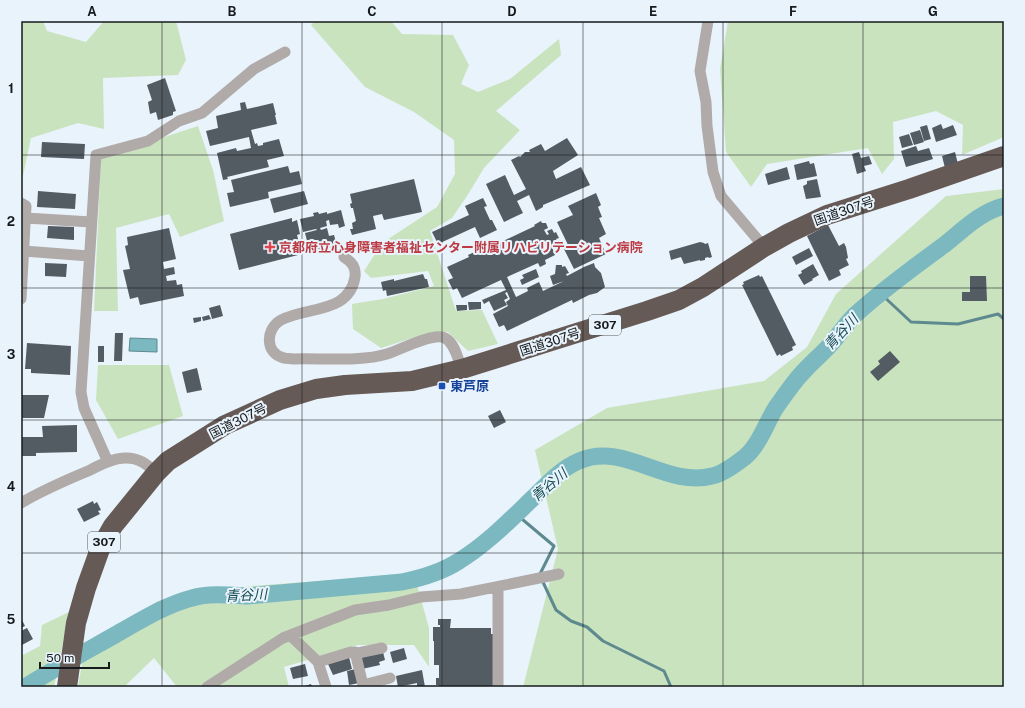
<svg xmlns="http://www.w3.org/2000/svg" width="1025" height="708" font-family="'Public Sans','Noto Sans JP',sans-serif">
<rect width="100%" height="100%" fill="#e9f3fc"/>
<path fill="#cae3bf" d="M21,21H43L47,31L86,42L104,21H176L186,60L178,75L103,78L104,129L78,123L31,138L21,185Z
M315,21H391L402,34L453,35L469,65L461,84L478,92L510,79L559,39L561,55L496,111L520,130L484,168L467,196L452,218L430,231L456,311L482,310L498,344L468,351L448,332L428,333L381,348L353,329L352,304L383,299L434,286L428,271L371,278L364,271L382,243L437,207L455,174L454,140L414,112L365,87L311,25Z
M728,21H1004V137L962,155L963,125L936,111L893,122L894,159L882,174L868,148L767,164L751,187L726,152L720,69Z
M198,126L213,170L224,221L180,237L169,214L116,228L118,311H94L101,158Z
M1004,189V687H523L558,549L535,450L607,408L764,381L807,347L836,294L946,196Z
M98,365H169L183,416L118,439L96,400Z
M414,574L429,628V667L414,645H358L284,667L289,687H210L207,682L198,687H177L154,658L124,687H78L82,663L98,637L158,601L250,586Z
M69,612L54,687H21V656L40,646L42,625Z"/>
<path fill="#7cb8c0" stroke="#5d898f" d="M130,338L157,339V352L129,351Z"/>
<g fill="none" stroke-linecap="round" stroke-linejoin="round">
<path stroke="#5d898f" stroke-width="3" d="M880,293L911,322L958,324L998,314L1004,319
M516,514L554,546L540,574
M542,580L556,610L571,621L587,627L603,641L664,671L671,687"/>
<path stroke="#7cb8c0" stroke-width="17" d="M25,687C54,669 85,652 115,635C140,621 165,605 192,598C209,593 230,595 247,596L402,582C422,578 442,572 459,561C487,544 511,519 534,497C547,484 562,468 579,461C624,441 666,488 712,476C723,474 736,464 745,457C759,445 766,424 775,409C781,400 787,392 793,384C804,369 817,359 830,345C838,336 845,325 854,316C882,290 913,268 944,245C963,230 980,212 1004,206"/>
</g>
<path fill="#535b63" d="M165,78L176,111L173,112V115L158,120L156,112L150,114L148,102L152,100L147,85Z
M245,102L247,109L273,103L276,115H275L277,124L251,130L255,144L257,143L258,146L263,145V143L279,139L284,156L267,160L269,167L227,177L228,179L223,180L217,153L236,148L237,151L251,148L249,137L210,146L206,131L218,128L216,116L241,110L240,103Z
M941,124L943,129L953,125L957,135L936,142L932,128Z
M927,125L931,139L924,141L920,127Z
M920,130L924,142L914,145L910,133Z
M909,134L913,145L902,148L899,137Z
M567,138L578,155L553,171L556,179L581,167L590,185L543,205V207L536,211L529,195L517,201L523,213L504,222L486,184L505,175L514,195L526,189L511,160L519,156L520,157L525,152H530L529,150L541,144L545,151Z
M42,142L85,144L84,159L41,157Z
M916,146L918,151L929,148L933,159L906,167L901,151Z
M859,152L861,158L869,156L872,164L864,166L866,171L857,174L852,154Z
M955,152L958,164L945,168L942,156Z
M809,161L810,164L814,163L817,176L797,180L794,165Z
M288,166L290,173L299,171L302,184L268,192L269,198L230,207L227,193L234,192L231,180Z
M787,167L790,179L768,185L765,174Z
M414,179L422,212L384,220L382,214L373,216L376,229L352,235L350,229H353L352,223L356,221L353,208H351L350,204L352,203L350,194Z
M817,179L821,197L806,199L803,186L807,184V181Z
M38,191L76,194L75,209L37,207Z
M304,191L308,204L274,213L270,199Z
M596,193L601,205L598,207L602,217L599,218L606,234L599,238L606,254L574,269L564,249L569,247L557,222L573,215L568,206Z
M483,198L487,206L484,207L490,220H492L497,230L480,238L475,227L438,244L432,232L469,215L465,206Z
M341,210L345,226L339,228L338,224L330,225L329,220L326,221L327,226L320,228L321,230L327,228L329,236L334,235L337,246L310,252L305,233L317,230L316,229L303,232L300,219L314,216L313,213L318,212L319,214L327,212V214Z
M292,218V222L297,220L300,234L297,235L302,254L239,270L230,234Z
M541,221L542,223H546L548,228L544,230L547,235L549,234L547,231L552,229L554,233L556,232L559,238L556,239L558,244L552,247L555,255L545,260L546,264L540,267L538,263L507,277L516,297L528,291L527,288L539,282L543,291L564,281L553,285L550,276L555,274L556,265H562V267L565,266L569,273L566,274L567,276L584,267L594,263L595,267L601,273L605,287L597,293L589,295L573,303L572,300L507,331L504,325L499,327L493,314L508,306L506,302L510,299L507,292L505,293L508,298L504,300L507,305L494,311L489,301L484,304L482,300L506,290L501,280L462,298L457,288L453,290L448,280L453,278L447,267L469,257L468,255L483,248L484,250L535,226L534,225Z
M828,225L839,246L844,243L846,247L848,258L846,259L849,265L839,270L841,275L829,281L807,236Z
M48,226L74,227V240L47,238Z
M169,228L176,259L163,262L164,269L174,267L175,274L166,276L167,281L176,280L177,285L182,284L184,296L140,305L138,297L130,299L123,270L130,269L125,246L128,245L127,237Z
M700,242L704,243L705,244L708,243L712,257L709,258L708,257L705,258V260L700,261V260L684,264L681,257L671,260L669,251Z
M809,248L813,256L796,265L792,257Z
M45,263L67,264L66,277L45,276Z
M813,264L819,275L812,279L813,280L804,285L798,275L802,273L801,271Z
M536,269L539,277L522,285L520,280L524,278L522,275Z
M423,274L425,279H427L429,287L387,296L386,290L383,291L381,282L394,279V281Z
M759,275L760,277L762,276L796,345L792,347L793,350L781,356L780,354L777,356L742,285L744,284L743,282Z
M970,276H986L987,301H962V292H970Z
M468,302H481V309L469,310Z
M220,305L223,316L212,319L209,308Z
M456,305H467V310L457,311Z
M209,315L211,319L203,321L202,317Z
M201,317V321L194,323L193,318Z
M115,333H123L122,361H114Z
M27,343L71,346L70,375L31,373V369H25Z
M98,346H104V362H98Z
M890,351L900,362L878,381L870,372L880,364L878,361Z
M197,368L202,390L187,393L182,372Z
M21,395H49L44,418H21Z
M500,410L506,422L494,428L488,416Z
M77,425V452L36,453V456H21V437H43L42,426Z
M93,501L94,504L97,502L101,510L98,511L100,514L84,522L77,509Z
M21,618L25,626L21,628Z
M438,619H451L450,628H491V634H493L494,687H439V685H436V678H439V665H434V641H433V627H440V625H438Z
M27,628L33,639L22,645L21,631Z
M404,648L407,659L393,663L390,652Z
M383,652L385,660L379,662L380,665L362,669L359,658Z
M349,657L352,669L333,675L328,664Z
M305,664L308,676L293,679L290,668Z
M356,669L359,683L349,685L347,671Z
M422,670L425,687H417V683L398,687L396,676Z
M311,684L312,687H302Z"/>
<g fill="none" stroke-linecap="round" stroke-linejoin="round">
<path stroke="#b0aaa8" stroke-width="11" d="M708,21L700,71L706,102L707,126L713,172L721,196L764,247
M21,203L26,206L21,299
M26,218L91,222
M24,251L89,256
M344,257C352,262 356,267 355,277C349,314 307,306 281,320C265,329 265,354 284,358C287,359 290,358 293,359C321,358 361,362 387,354C400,350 433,332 445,338C455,343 458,360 462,369
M108,462L84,408L81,392L96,155L148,141L179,121L202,113L254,69L285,52
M21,503C43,490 64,481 88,471C100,465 113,458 126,458C139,458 147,464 156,473
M498,587V687
M290,635L318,662L326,687
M355,652L363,685L390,678
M318,662L351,652L358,653L382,648
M207,687L283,638L355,610L389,605L421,597L461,594L559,574"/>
<path stroke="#655a55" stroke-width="20" d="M67,687L76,623L86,588L100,549L113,526L156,473L168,461L225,425L280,400L316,389L345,385L412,381L462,369L647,311L679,300L703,287L764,247L789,233L827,215L909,189L1004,156"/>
</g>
<path fill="none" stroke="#161a1d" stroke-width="1" stroke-opacity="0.55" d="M162,21V687M302,21V687M442,21V687M583,21V687M723,21V687M863,21V687M21,155H1004M21,288H1004M21,420H1004M21,553H1004"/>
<path fill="#e0444e" stroke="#e9f3fc" stroke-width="1.5" d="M268 241h4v4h4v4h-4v4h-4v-4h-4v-4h4z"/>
<rect fill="#1a4fb4" stroke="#e9f3fc" stroke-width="1.5" x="438" y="382" width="8" height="8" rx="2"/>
<g text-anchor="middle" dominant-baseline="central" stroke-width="4" stroke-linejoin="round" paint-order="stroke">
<g fill="#e9f3fc" stroke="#555b60" stroke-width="1">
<rect x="589" y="315" width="32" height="20" rx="3"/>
<rect x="88" y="532" width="32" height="20" rx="3"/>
</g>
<g font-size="12" font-weight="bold" fill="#161a1d">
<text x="605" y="325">307</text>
<text x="104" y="542">307</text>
</g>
<g font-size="13" fill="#161a1d" stroke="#e9f3fc">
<text transform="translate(844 211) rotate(-19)">国道307号</text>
<text transform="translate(550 342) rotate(-18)">国道307号</text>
<text transform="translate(238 421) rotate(-27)">国道307号</text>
</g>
<g font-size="13" font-weight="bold" fill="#be3a42" stroke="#e9f3fc" text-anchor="start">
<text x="279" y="247">京都府立心身障害者福祉センター附属リハビリテーション病院</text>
</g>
<g font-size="13" font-weight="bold" fill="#164399" stroke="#e9f3fc" text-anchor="start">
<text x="450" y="386">東芦原</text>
</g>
<g font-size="14" font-style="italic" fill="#164c53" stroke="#e9f3fc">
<text transform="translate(841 332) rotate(-47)">青谷川</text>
<text transform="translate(549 485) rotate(-40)">青谷川</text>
<text transform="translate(246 595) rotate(-3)">青谷川</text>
</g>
</g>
<rect width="1025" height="708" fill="none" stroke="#e9f3fc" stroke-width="44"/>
<path d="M40 662v6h69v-6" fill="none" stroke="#161a1d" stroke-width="2"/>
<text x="46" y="662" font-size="12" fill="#161a1d" stroke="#e9f3fc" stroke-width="3" paint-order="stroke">50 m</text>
<rect x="22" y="22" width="981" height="664" fill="none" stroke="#161a1d" stroke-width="1.5"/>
<g font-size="13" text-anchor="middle" font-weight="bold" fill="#161a1d">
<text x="92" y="16">A</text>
<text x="232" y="16">B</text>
<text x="372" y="16">C</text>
<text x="512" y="16">D</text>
<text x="653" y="16">E</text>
<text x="793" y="16">F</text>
<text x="933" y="16">G</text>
<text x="11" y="93">1</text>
<text x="11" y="226">2</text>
<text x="11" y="359">3</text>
<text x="11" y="491">4</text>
<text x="11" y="624">5</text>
</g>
</svg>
